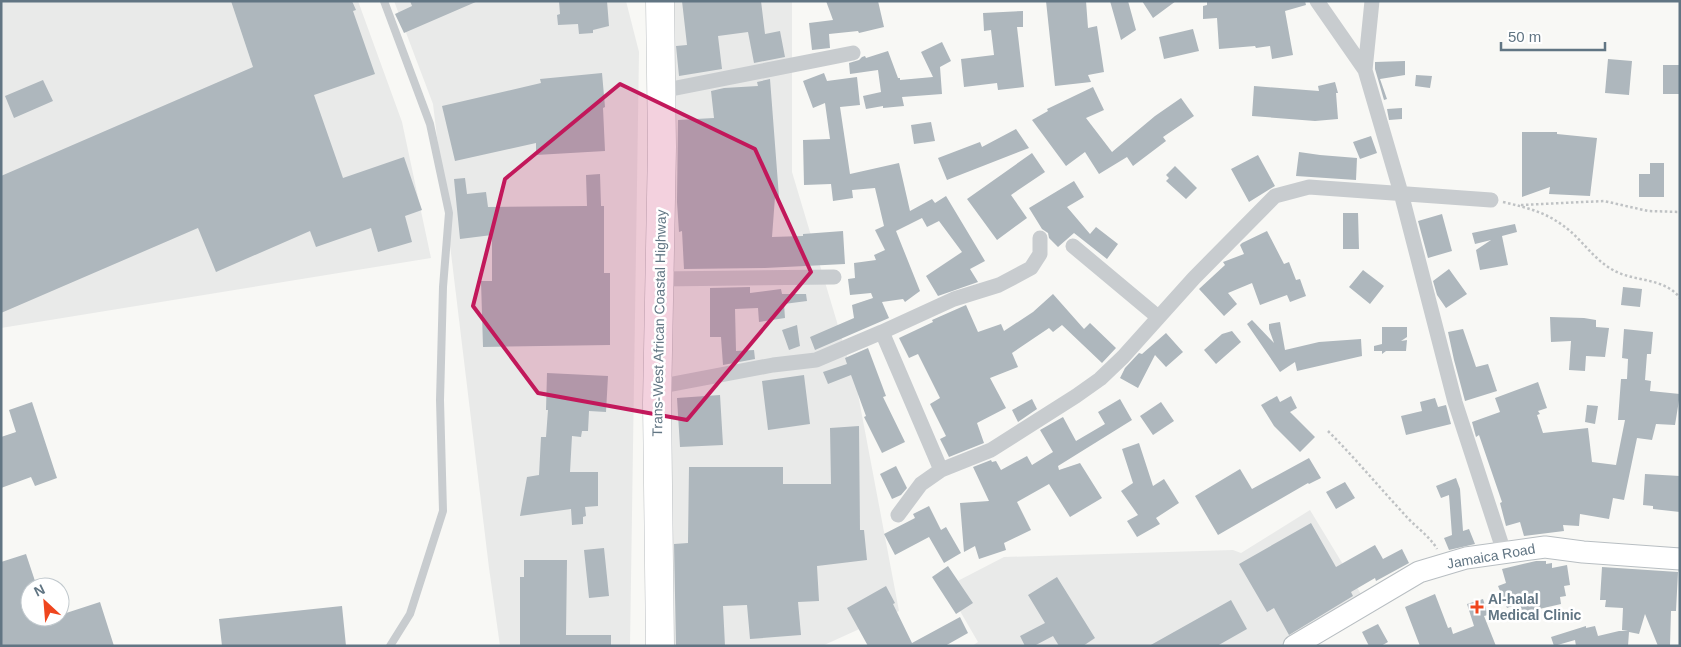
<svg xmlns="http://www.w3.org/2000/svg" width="1681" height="647" font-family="Arial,sans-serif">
<rect width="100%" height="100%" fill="#f8f8f5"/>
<path fill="#e9eae9" d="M1,1H358L402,122L431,258L1,328Z
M394,1H626L639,52L630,646H500L489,568L433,104Z
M666,1H792V172L857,389L899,611L822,646H671Z
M1310,510L1364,599L1284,646H972L978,642L946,587L1004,557L1233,550L1241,553Z"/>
<path fill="#aeb7bd" d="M231,1H352L356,10L353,11L375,74L314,95L343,178L404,157L422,210L405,216L412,242L378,252L371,228L316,247L310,231L216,272L198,228L1,313V176L253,67Z
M410,1H478L404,33L395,14L412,6Z
M559,1H607L609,26L593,30V33L579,34L578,24L558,25L557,15L560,14Z
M682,1H761L765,34L780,31L785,57L754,63L748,32L718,36L722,69L679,76L676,46L687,45Z
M826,1H878L884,27L859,33L858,31L829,34L830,48L812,50L809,23L833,20Z
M1046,1H1086L1088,28L1097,26L1104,72L1088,75L1091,82L1055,86Z
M1110,1H1128L1136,30L1121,40Z
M1142,1H1176L1153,18Z
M1207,1H1305L1306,5L1285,11L1293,55L1272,59L1270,46L1256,48L1255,46L1219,49L1217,18L1203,19V6L1207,5Z
M1023,11V27H1017L1024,87L998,90L997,83L964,87L961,59L994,55L991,30L984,31L983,13Z
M1193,29L1199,51L1164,59L1159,37Z
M942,42L951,61L940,67L942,94L902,97L904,106L883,108V106L866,109L863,96L881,92L878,70L850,74L849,63L859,60L862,57L865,56L866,58L888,51L898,78H900V80L933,77L921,52Z
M1608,59L1632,61L1629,95L1605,93Z
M1405,61V75L1380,79L1387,99L1384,100L1375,69V62Z
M1663,65H1680V94H1663Z
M602,73L605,107L603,108L605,151L536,155V143L455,161L442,106L541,83L540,79Z
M824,73L827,81L857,77L860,105L840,107L850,174L899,163L910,211L932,199L935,203L946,196L985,261L970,269L978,282L938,296L926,276L962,252L939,221L927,227L922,218L896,231L920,291L905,302L903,299L882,302L889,318L815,350L810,337L854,318L852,305L873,298L871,293L850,295L848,279L855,278L854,263L876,260L874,255L885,250L875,230L884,226L875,188L852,190L853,198L833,201L831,184L804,185L803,140L830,139L825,103L813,108L803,81Z
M1416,75L1432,76L1430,88L1415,86Z
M770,79L779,197H775L772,237L803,236V234L843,231L845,264L765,268L684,269L682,231L679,232L677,202L678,120L714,118L711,91L724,88L758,86L757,82Z
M43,80L53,101L14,118L5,96Z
M1335,82L1338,93H1336L1338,119L1315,121L1252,116L1254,86L1319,91L1318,86Z
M1093,87L1104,110L1086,118L1112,152L1155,116L1181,98L1194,116L1163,137L1166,141L1133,166L1127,157L1099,174L1085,152L1066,166L1032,120L1048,111L1047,109Z
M1402,108V119L1389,120L1387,109Z
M931,122L935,141L914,144L911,125Z
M1016,129L1029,148L947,180L938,158L980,142L982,147Z
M1522,132H1557V134L1597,138L1590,196L1549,194L1550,187L1522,197Z
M1371,136L1377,153L1360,159L1353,142Z
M1299,152L1320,155L1357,158L1356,180L1296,176Z
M1032,153L1045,172L1011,195L1027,218L997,240L967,199Z
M1258,155L1275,186L1249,202L1231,169Z
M1650,163H1664V197H1639V174H1650Z
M1175,166L1197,188L1186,199L1166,181L1169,178L1166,175Z
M600,174L601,206H604V273H610V345L483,347L481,281H492V235L460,239L454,179L465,178L467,194L486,192L488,207L587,206L586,175Z
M1074,181L1084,197L1067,207L1090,234L1096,227L1118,244L1107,259L1074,233L1058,247L1049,238L1048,233L1042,229L1029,208Z
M1343,213H1358L1359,249H1343Z
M1442,214L1452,251L1428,258L1418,221Z
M1515,224L1517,232L1502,236L1508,265L1480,270L1476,250L1491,240L1475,244L1472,233Z
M1267,231L1284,264L1289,262L1296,280L1300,279L1306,296L1290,302L1287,295L1260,305L1252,283L1228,293L1237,304L1224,316L1199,289L1225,265L1223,262L1244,254L1240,245L1242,243Z
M1449,269L1467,294L1446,308L1437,295L1433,281Z
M1363,270L1384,286L1370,304L1349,287Z
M750,287V293L781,289L782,294H806L807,301L784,304L785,318L759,322L758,308L735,309L736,351L754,350L755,359L723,365L721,337H710V288Z
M1623,287L1642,289L1640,307L1621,305Z
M1053,294L1084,329L1090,323L1116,348L1102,363L1062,325L1053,332L1049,328L1012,353L1018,367L990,378L1006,408L977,423L984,443L949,457L940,439L946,436L930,404L940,398L918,354L909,358L899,338L933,322L932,320L966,305L978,332L1001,324L1004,331L1033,312Z
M1550,317L1584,318L1596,320V327L1609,328L1605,357L1586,356L1585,371L1569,370L1571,341L1551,342Z
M1252,320L1274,343L1269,329V324L1280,322L1285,350L1319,342L1361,339L1362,356L1297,371L1295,362L1280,372L1247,324Z
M797,325L800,346L789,350L782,330Z
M1382,327H1407V337L1401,341L1407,340L1406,351H1386L1382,354V351H1374V346L1382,344Z
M1463,329L1476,367L1488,364L1497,391L1465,401L1454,360L1448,332Z
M1624,329L1653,332L1651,354H1647L1645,380L1651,381L1650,391L1680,394L1675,425L1656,424L1652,440L1637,438L1624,500L1613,498L1609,519L1580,514L1579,526L1563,525L1564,531L1524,536L1520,522L1506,526L1500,503L1502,502L1479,435L1476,437L1472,422L1500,412L1495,398L1538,382L1547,408L1538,411L1540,414L1537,415L1543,433L1588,428L1592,462L1616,465L1625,420H1618L1621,379H1627L1628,359L1622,358Z
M1232,331L1241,342L1216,364L1204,350L1222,334Z
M1166,333L1183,352L1166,367L1155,355L1138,388L1120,378L1125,368L1139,353L1142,354Z
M868,348L886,396L883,397L905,442L882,453L864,417L866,416L851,375L828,384L823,372L847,364L845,358Z
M547,373L608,376L606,412L589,411L588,431H582L581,437L572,436L570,472H598V506L585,507L586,516L583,517V524L572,525L571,509L520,516L527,477L539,475L541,437H546L548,410H546Z
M804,375L810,424L768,430L762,381Z
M720,395L723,445L680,447L677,398Z
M1277,396L1280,402L1291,396L1297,408L1290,412L1315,437L1300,452L1274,426L1261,405Z
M1435,398L1438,407L1446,405L1451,424L1406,435L1401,416L1422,411L1420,402Z
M1032,399L1037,409L1018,422L1012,410Z
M1120,399L1132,420L1058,466L1059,470L1080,463L1102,498L1070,517L1049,484L1017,502L1031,530L1004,543L1006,550L979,559L975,546L964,552L960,503L989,501L973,467L991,460L992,462L996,461L1001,470L1027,456L1032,465L1053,452L1040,430L1063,417L1076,441L1105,424L1098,412Z
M32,402L57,478L35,486L31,477L1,488V437L16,432L9,410Z
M1161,402L1174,421L1153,435L1140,416Z
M1587,405L1598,406L1595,424L1585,422Z
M859,426L860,530H864L867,560L817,566L819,601L798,602L801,635L750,639L747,605L723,606L725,646H676L674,544L688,543L689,467H783V484H831L830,428Z
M1139,443L1153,486L1164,479L1179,503L1156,518L1160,524L1137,537L1127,521L1138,515L1121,491L1133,483L1122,449Z
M1309,458L1321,478L1309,484L1308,483L1218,535L1195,496L1240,469L1252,489Z
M896,466L907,488L901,495L892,499L880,474Z
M1645,474L1680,476V512L1653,509V506L1643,505Z
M1456,478L1460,489L1463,531L1469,529L1475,544L1449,550L1444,538L1452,535L1449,495L1441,498L1436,486Z
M1345,482L1355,498L1336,509L1326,492Z
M929,506L941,530L946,527L961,553L944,563L929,537L895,555L884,534L915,518L913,514Z
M1311,523L1336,567L1375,545L1383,559L1402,549L1409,563L1376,581L1375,578L1351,592L1353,596L1289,635L1274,608L1267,612L1239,564Z
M604,548L609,596L589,598L584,550Z
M26,554L37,587H30V617H60V615L100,602L114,646H1V562Z
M524,560H567L566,635H611V646H520V577H524Z
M1536,561H1546V564L1552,563V568L1567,565L1570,585L1564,586L1566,596L1560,597L1561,604L1522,613L1520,603L1507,608L1498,586L1506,583L1502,569Z
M948,566L973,603L956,614L932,577Z
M1602,567L1678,572L1676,611H1671L1670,646H1658L1645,614L1639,634L1629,632L1628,646H1576L1575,640L1554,646L1551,637L1586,626V628L1595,626L1598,636L1619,631H1628L1622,630L1623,608L1605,607L1606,600H1600Z
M1057,577L1095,638L1083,646H1059L1053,636L1034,646H1025L1020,636L1045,623L1028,595Z
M886,586L895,603L893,604L912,643L960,617L968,633L945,646H868L847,608Z
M1435,594L1448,628L1451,627L1453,634L1474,626L1467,604L1483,599L1488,615L1484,616L1496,646H1420L1405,607Z
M1231,600L1247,629L1217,646H1149Z
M342,606L346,646H222L219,619Z
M1378,624L1388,642L1381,646H1369L1362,632Z"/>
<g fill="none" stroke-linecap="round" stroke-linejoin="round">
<g stroke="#b8bec2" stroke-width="23">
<path id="secondary" d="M1294,646L1419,572L1466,558L1545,547L1583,552L1680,559"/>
</g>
<g stroke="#babec1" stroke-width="29">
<path id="highway" d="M660,1L662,147L657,403L660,646"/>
</g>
<path stroke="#bfc2c4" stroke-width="2.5" stroke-dasharray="2.5 2.5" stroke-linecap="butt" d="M1503,202C1529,208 1549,213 1570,231C1584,243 1596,261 1613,270C1633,282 1664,277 1680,298
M1521,205L1604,201L1648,211L1680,212
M1328,431C1355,458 1379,487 1405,515C1415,527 1429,535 1437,549"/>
<path stroke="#c8cccf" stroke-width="8" d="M384,1L430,124L449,213L443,287L440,400L443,511L410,614L390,646"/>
<path stroke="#c8cccf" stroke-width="15" d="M1317,1L1365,70
M1372,1L1365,70L1401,193L1455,402L1504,552
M661,91L853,53
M1073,246L1158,317
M659,279L834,277
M882,332L941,470
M657,387L773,365L816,360L882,332L954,299L999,285L1031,268L1040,254V238
M898,515L921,484L941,470L991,450L1076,396L1100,379L1123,357L1194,278L1275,196L1309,187L1491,200"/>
<use href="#secondary" stroke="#fff" stroke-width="21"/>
<use href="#highway" stroke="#fff" stroke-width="28"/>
</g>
<path fill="#c2185b" fill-opacity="0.2" stroke="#c2185b" stroke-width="4" stroke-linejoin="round" d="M620,84L755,149L811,272L687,420L538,393L473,306L505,179Z"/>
<path fill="#ef461e" stroke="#fff" stroke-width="2" d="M1474.5 599.5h5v5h5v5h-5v5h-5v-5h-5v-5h5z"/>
<g text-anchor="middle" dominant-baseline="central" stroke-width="5" stroke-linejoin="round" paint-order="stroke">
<g font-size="14" fill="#617583" stroke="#fff">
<text transform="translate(659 323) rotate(-89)">Trans-West African Coastal Highway</text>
<text transform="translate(1491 556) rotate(-10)">Jamaica Road</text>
</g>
<g font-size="14" font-weight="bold" fill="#617583" stroke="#fff" text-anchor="start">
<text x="1488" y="599">Al-halal<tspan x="1488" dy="16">Medical Clinic</tspan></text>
</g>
</g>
<rect width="1681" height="647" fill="none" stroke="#617583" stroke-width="5"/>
<g transform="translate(45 602) rotate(334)"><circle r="24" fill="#ffffff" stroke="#c0c8cd"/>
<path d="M0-4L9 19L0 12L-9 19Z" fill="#ef461e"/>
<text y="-8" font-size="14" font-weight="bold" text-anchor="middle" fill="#617583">N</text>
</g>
<path d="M1501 42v8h104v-8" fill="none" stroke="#617583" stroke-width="2.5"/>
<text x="1508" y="42" font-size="15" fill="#617583" stroke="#ffffff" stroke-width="4" paint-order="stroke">50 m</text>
</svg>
